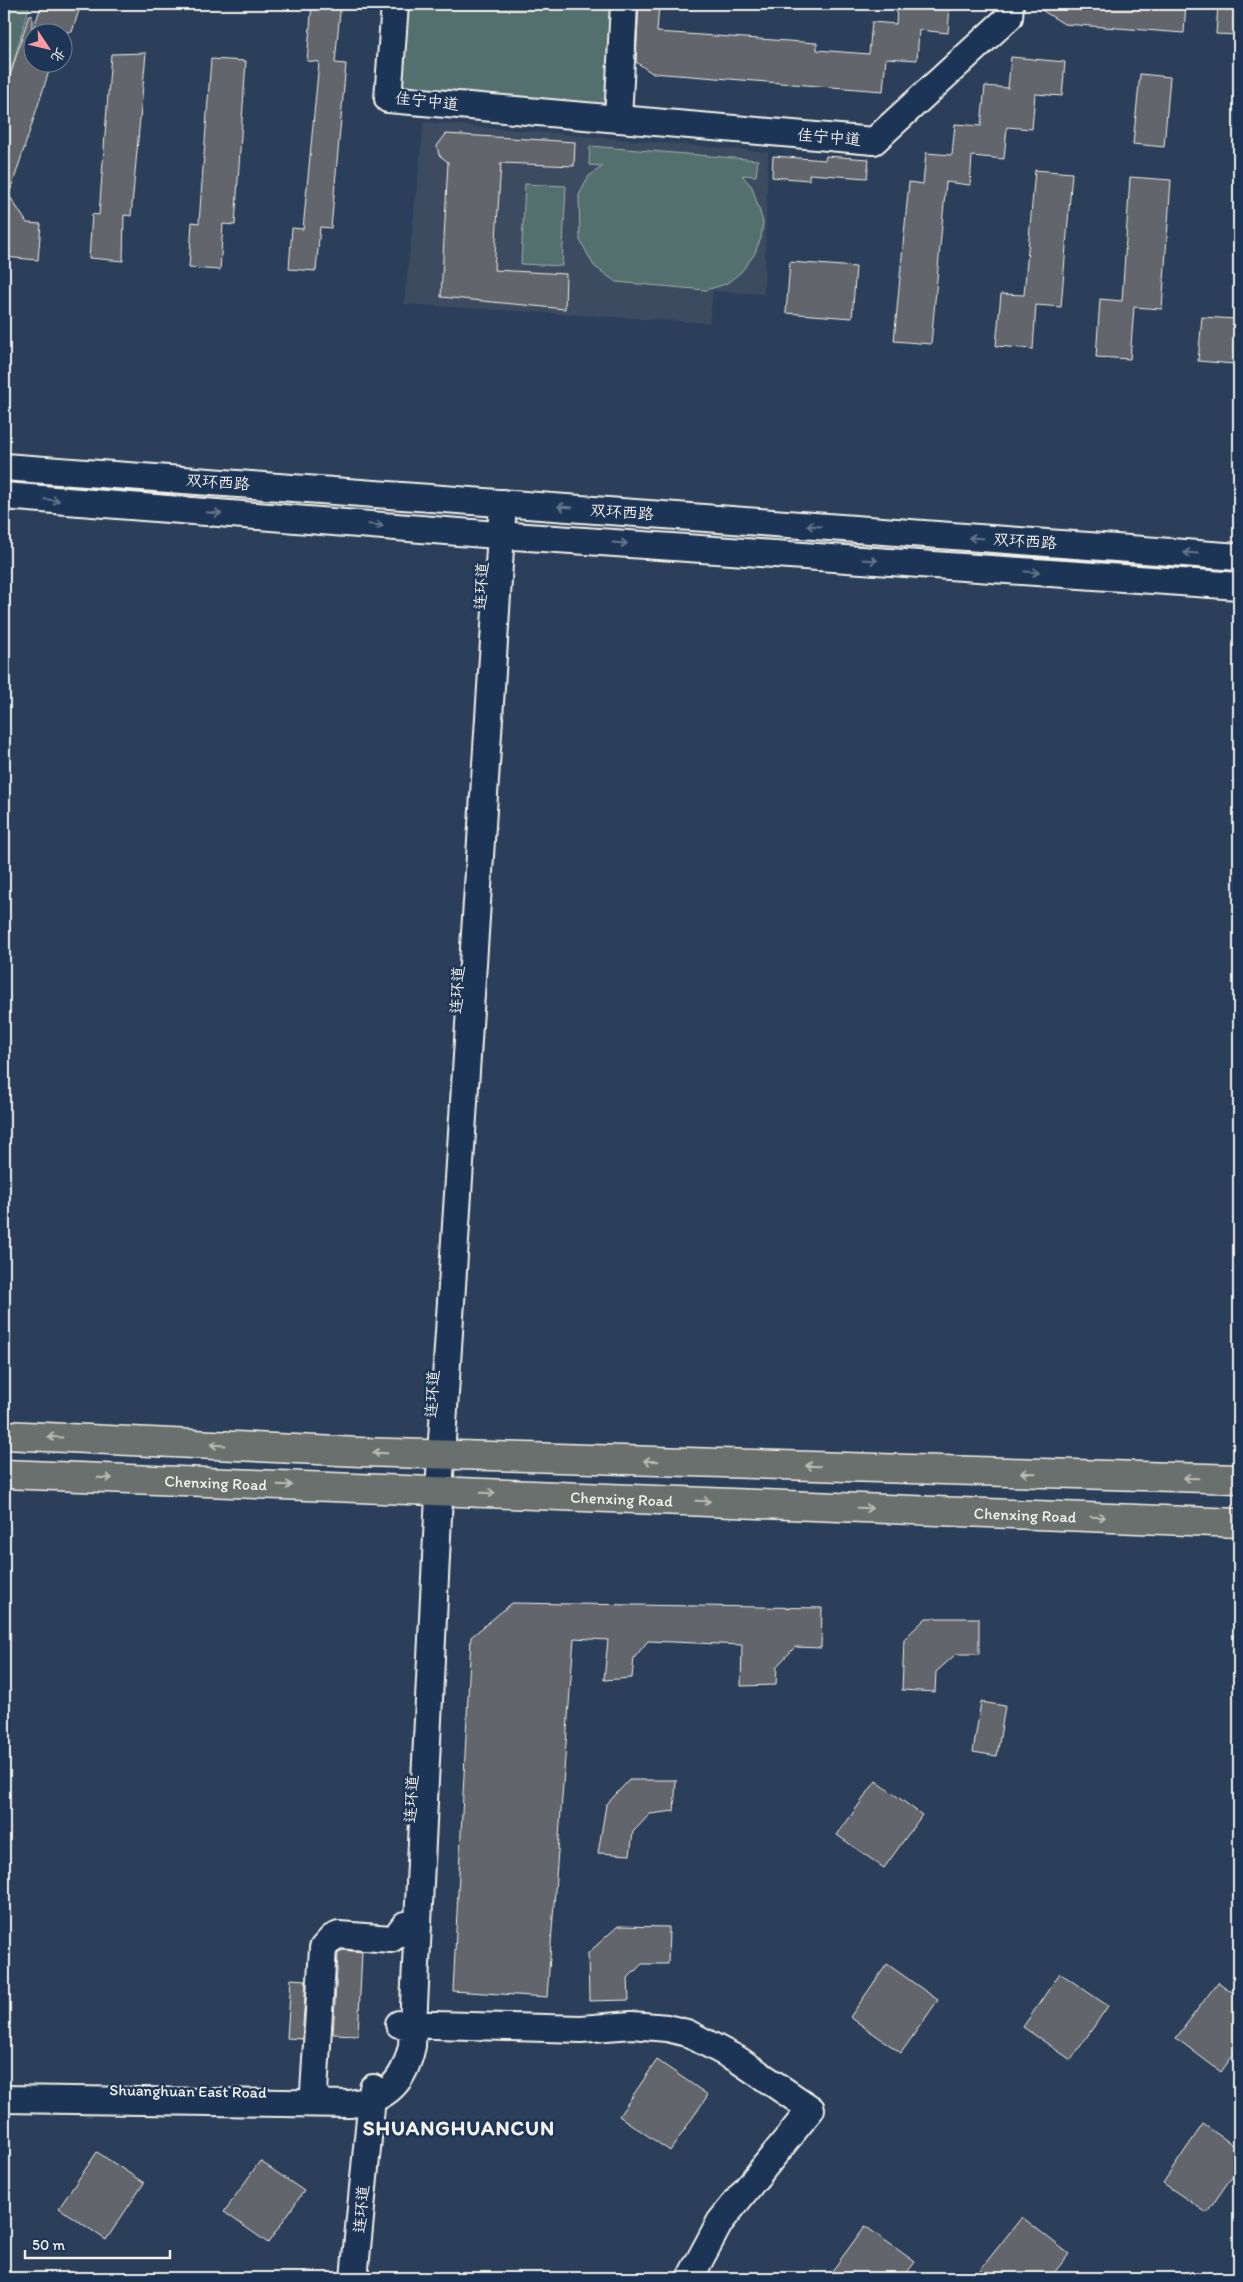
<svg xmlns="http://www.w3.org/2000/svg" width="1243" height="2282" font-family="Itim,'LXGW WenKai TC',sans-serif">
<rect width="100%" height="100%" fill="#2b3f5b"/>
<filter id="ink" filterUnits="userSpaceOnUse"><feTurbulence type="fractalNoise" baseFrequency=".02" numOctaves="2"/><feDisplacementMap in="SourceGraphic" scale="10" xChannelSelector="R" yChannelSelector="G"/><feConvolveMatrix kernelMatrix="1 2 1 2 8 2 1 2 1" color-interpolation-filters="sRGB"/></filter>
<g filter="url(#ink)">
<path fill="#3c4b60" d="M424,122L768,152L764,294L713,291L709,323L404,304Z"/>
<path fill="#52706e" stroke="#a3b0ab" d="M4,4H30L4,95Z
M409,4H610L605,106L401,89Z
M590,146L758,160L756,176L742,175L752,187L763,222L761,238L754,255L741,272L726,284L706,290L616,282L594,266L580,240L579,195L589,176L603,166L589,165Z
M525,184L566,186L562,266L521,264Z"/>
<path fill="#62666c" stroke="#f4f1e8" d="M42,4H81L72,32H32V62H52L9,195L27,223L41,224L38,260L4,257V95L29,15H32V32Z
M312,4H337L340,11L335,63L346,64L331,228L320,227L316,271L289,269L292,228L303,229L319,62L307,61Z
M639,4H659L657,32L817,43V50L869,54L872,22L896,24L897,4H950L948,33L919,30L917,60L886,58L883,91L652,73L636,62Z
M1032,4H1186L1184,33L1064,24Z
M1218,4H1239V35L1216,34Z
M146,53L131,216L124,215L123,261L89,258L92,214L99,215L111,54Z
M1011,57L1065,62L1062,96L1035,94L1032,129L1007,127L1004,159L972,156L970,185L946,182L931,344L894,341L909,182L923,184L926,153L952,155L955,124L981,126L985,86L1008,88Z
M211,59L246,61L235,225L223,224L220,270L189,268L192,222L199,223Z
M1140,74L1170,77L1164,147L1133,144Z
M446,134L575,142L574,166L501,163L494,270L566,274L565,309L441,297L448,162L439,155L437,146Z
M773,156L825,160L826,156L869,159L867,178L809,174V180L772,177Z
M1035,170L1072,173L1061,307L1036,305L1033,349L996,346L1001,294L1024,295Z
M1130,177L1171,180L1162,309L1134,307L1130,359L1096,357L1100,299L1122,301Z
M790,262L856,267L852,318L786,313Z
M1202,317L1237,319L1234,364L1198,361Z
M512,1603L822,1608L821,1648L795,1647L777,1666L776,1685L741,1686L742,1645L648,1641L634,1658L632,1678L604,1680L608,1640L574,1638L547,1997L453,1991L471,1637Z
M926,1618H979V1654H956L936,1672L935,1692L902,1690L904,1639Z
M981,1702L1005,1706L997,1756L973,1752Z
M629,1780H676L674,1811L650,1814L633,1832L630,1855L598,1853L606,1805Z
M876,1781L922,1815L884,1868L837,1835Z
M618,1926L669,1927L668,1964H642L628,1978L629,2000L589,2001L588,1953Z
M342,1950L362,1952L358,2035L333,2034L338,1954Z
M887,1964L938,2000L901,2053L850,2017Z
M1060,1973L1108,2006L1071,2060L1023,2027Z
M291,1979L306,1980L302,2039L287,2038Z
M1218,1982L1239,1997V2047L1221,2072L1176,2038Z
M657,2060L708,2095L670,2151L619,2116Z
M1203,2124L1239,2149V2166L1207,2213L1163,2183Z
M97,2152L144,2183L106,2240L59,2208Z
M260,2161L304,2191L268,2243L224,2212Z
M1022,2217L1069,2254L1050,2278H990L980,2270Z
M865,2226L915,2262L903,2278H827Z"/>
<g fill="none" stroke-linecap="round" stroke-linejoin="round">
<g stroke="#f4f1e8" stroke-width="30">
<path id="minor" d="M395,4L388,99L874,141L1009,17L1010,4
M618,119L624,4
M4,467L1239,557
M4,496L484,534L1239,586
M399,2024L581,2029L632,2025L667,2028L687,2033L737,2059L811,2109L720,2222L690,2278
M4,2099L350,2104C387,2100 404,2082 412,2046L441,1455L503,503
M324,2103L318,2099L314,2092L323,1948L332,1938L339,1935L391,1939L398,1934L405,1925
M354,2278L373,2088"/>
</g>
<g stroke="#f4f1e8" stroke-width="31">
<g id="major">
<path d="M4,1435L360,1452L1239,1479"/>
<path id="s1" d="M4,1474L1239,1523"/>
</g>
</g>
<use href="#minor" stroke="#1d3557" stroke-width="26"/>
<use href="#major" stroke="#6b706d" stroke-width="28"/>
</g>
<defs><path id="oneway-shaft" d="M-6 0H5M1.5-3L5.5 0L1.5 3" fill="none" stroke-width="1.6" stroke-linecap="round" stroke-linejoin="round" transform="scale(1.25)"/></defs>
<g stroke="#68778a">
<use href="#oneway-shaft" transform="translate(52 500) rotate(5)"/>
<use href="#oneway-shaft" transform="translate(565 507) rotate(-176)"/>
<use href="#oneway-shaft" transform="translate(214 513) rotate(5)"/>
<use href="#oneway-shaft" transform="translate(376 525) rotate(5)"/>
<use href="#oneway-shaft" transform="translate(814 526) rotate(-176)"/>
<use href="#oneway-shaft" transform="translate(976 538) rotate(-176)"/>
<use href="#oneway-shaft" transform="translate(620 543) rotate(4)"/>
<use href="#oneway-shaft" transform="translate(1191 553) rotate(-176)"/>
<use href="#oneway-shaft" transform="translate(870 560) rotate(4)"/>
<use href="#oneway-shaft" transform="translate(1032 572) rotate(4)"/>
</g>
<g stroke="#bdbdb7">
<use href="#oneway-shaft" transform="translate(55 1437) rotate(-177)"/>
<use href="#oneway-shaft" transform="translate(218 1445) rotate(-177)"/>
<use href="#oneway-shaft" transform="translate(380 1453) rotate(-178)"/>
<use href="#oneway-shaft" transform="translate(651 1461) rotate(-178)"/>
<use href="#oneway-shaft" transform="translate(813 1466) rotate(-178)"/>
<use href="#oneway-shaft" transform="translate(1028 1473) rotate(-178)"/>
<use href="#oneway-shaft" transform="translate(105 1478) rotate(2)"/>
<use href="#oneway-shaft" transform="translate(1191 1478) rotate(-178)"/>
<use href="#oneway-shaft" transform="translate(285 1485) rotate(2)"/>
<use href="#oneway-shaft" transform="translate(488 1493) rotate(2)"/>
<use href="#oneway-shaft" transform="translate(703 1501) rotate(2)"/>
<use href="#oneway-shaft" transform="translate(865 1508) rotate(2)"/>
<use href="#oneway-shaft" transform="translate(1098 1517) rotate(2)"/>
</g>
</g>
<g text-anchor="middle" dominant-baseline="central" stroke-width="5" stroke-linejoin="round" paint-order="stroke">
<g font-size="16" fill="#f4f1e8" stroke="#1d3557">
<text transform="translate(427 101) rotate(6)">佳宁中道</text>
<text transform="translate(829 137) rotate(5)">佳宁中道</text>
<text transform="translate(218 482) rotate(4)">双环西路</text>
<text transform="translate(622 512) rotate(4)">双环西路</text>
<text transform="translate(1025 541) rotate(4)">双环西路</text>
<text transform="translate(481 586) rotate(-87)">连环道</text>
<text transform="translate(457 990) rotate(-87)">连环道</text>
<text transform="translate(432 1394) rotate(-87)">连环道</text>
<text stroke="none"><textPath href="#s1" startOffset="212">Chenxing Road</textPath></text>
<text stroke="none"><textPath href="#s1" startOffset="618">Chenxing Road</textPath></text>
<text stroke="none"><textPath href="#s1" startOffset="1022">Chenxing Road</textPath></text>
<text transform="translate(411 1799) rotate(-87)">连环道</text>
<text transform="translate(188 2091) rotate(1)">Shuanghuan East Road</text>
<text transform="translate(361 2209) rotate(-85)">连环道</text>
</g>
<g font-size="21" font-weight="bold" letter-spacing="1" fill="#f4f1e8" stroke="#1d3557">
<text x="459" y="2127">SHUANGHUANCUN</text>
</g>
</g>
<rect width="1243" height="2282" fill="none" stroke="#1d3557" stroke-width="20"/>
<rect x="10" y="10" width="1223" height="2262" fill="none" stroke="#f4f1e8" stroke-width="2" filter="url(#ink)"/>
<g transform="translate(48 48) rotate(125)"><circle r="24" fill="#1d3557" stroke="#738091"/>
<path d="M0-4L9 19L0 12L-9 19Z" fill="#ff9aa2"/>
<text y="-8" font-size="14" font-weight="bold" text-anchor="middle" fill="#f4f1e8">北</text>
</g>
<path d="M25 2250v8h145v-8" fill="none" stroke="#f4f1e8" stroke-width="2.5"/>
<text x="32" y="2250" font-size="15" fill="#f4f1e8" stroke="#1d3557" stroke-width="4" paint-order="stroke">50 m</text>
</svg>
